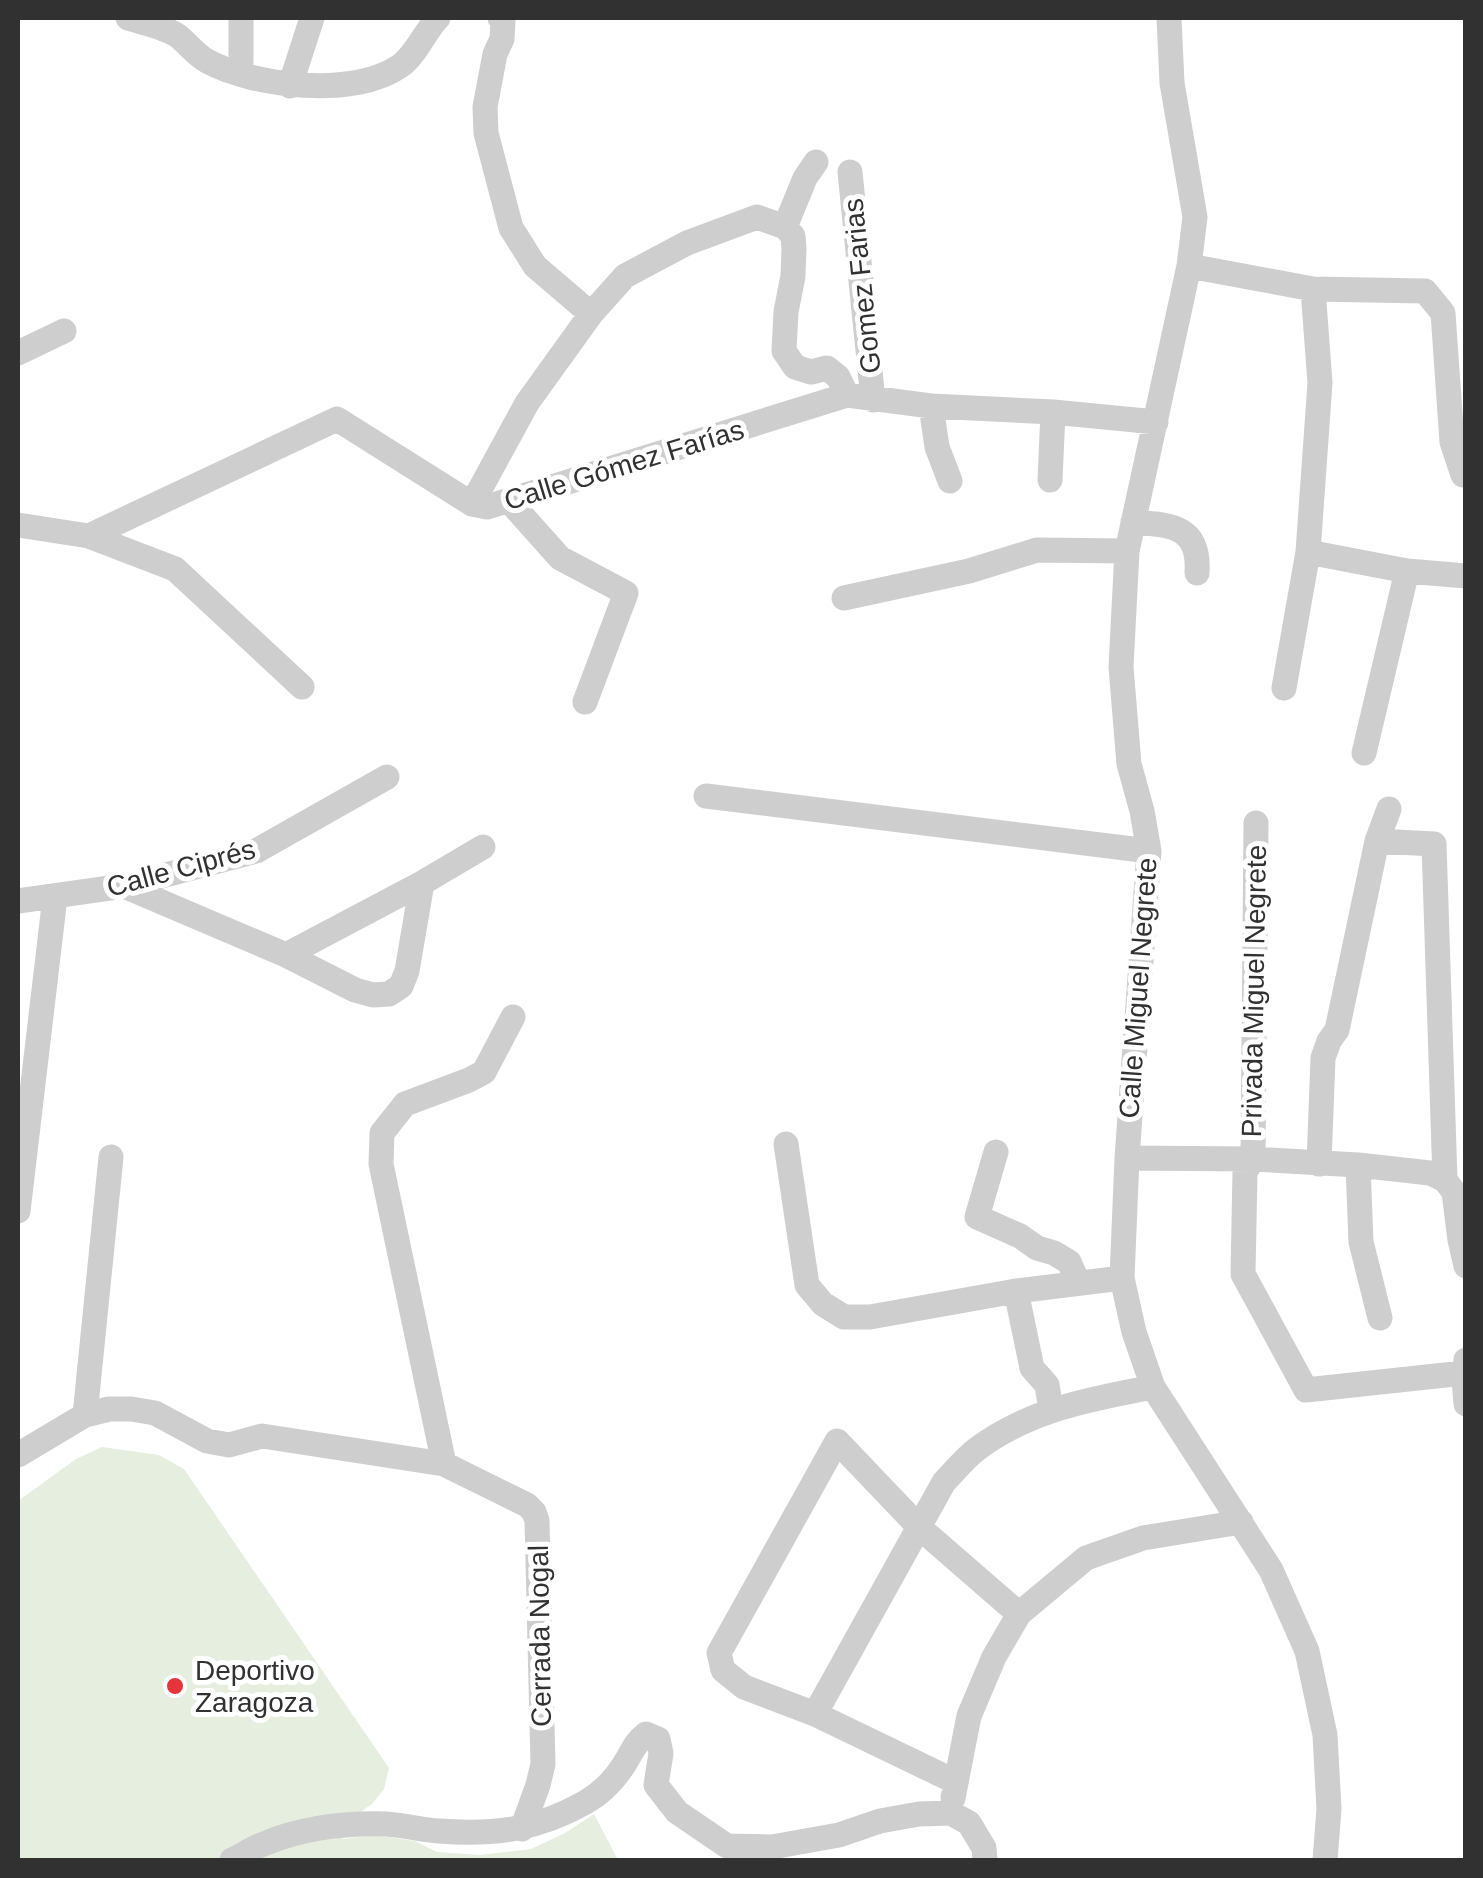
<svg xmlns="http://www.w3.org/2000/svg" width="1483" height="1878" font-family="Arial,sans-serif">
<rect width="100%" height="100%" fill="#fff"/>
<path fill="#e6eedf" d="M102,1447L159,1455L184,1469L389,1768L384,1789L372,1804L359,1813L342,1839L375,1835L415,1841L437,1852L480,1855L531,1849L565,1833L594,1814L618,1860H18V1501L76,1459Z"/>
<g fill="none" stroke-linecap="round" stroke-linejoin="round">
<path stroke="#cecece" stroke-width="25" d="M128,18C144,23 165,27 178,36C188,44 196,55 207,61C255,87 355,98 400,66C416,55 425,31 438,18
M241,18V73
M500,18L503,21L502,39L495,54L485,107L486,133L511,228L535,266L591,314
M1169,18L1172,83L1195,217L1189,266L1127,551L1121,667L1129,764L1142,811L1149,851L1127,1158L1122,1278L1134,1332L1153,1387L1271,1570L1307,1651L1325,1735L1329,1809L1325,1860
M290,86L312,18
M850,172L873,400
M785,227L805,178L816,162
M1189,266L1313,289L1425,291L1443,313L1452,442L1463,475H1466
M18,353L64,331
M931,406L937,447L950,481
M1050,480L1053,412
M510,502L560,558L626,593L585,702
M472,504L527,403L591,314L625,276L687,243L757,217L785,227L793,236L794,249L793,276L786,312L784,351L795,367L811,372L827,368L838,377L847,395
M1133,522C1172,525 1200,526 1197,573
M18,525L89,536L337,419L472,504L487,507L847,395L931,406L1053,412L1156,422
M89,536L175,569L302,687
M1308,552L1407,571L1466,576
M844,598L969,571L1037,550L1127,551
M1284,688L1308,552L1320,383L1313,289
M1364,753L1407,571
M706,796L1149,851
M1256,823L1253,1159L1245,1172L1243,1274L1306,1390L1464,1373
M1377,841L1434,844L1445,1180
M124,886L286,955L355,990L373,995L389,994L401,986L407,971L422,883
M18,901L124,886L256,851L387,777
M286,955L422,883L483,847
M786,1144L807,1285L823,1304L844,1317H870L1016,1291L1122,1278
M996,1152L977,1217L1020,1236L1037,1248L1054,1253L1069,1262L1078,1282
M1127,1158L1253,1159L1358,1165L1430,1173L1445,1180L1454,1192L1460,1240L1466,1266
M1319,1164L1323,1058L1329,1041L1337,1030L1377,841L1389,809
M1358,1165L1361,1242L1380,1318
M18,1211L55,897
M1016,1291L1032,1368L1047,1385L1051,1410
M1466,1360L1464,1380L1466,1404
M85,1415L111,1157
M18,1455L85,1415L109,1409H131L155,1413L207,1441L229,1445L262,1436L444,1464L527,1505L534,1512L537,1521L543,1764L538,1785L522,1829
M444,1464L381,1164L382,1133L405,1104L469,1080L484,1072L513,1017
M815,1714L944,1482C955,1471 965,1458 977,1449C1029,1410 1090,1399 1153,1387
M956,1782L815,1714L744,1687L723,1670L719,1653L837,1441L920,1528L1019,1614
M953,1798L969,1716L994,1657L1019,1614L1086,1558L1143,1538L1241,1522
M232,1860C243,1855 254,1847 266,1843C303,1828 346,1823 386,1824C404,1825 421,1830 439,1831C494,1835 537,1830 586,1802C603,1792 618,1776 628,1758C634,1748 636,1742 646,1734L658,1739L661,1753L656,1785L677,1812L727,1846L772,1847L839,1835L880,1821L919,1814L951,1813L969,1823L984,1848L985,1860"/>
</g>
<circle fill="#e6343b" stroke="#fff" stroke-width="4" cx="175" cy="1686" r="10"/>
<g text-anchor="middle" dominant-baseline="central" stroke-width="10" stroke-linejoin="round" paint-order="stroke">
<g font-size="28" fill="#313131" stroke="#fff">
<text transform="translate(862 286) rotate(-96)">Gomez Farias</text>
<text transform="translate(624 465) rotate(-17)">Calle Gómez Farías</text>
<text transform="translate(181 868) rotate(-15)">Calle Ciprés</text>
<text transform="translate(1138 988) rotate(-86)">Calle Miguel Negrete</text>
<text transform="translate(1254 991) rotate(-89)">Privada Miguel Negrete</text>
<text transform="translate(540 1636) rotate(-91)">Cerrada Nogal</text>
</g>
<g font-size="28" fill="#313131" stroke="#fff" text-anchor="start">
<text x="195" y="1670">Deportivo<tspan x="195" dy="32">Zaragoza</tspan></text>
</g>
</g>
<rect width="1483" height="1878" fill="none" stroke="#313131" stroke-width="40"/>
</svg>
